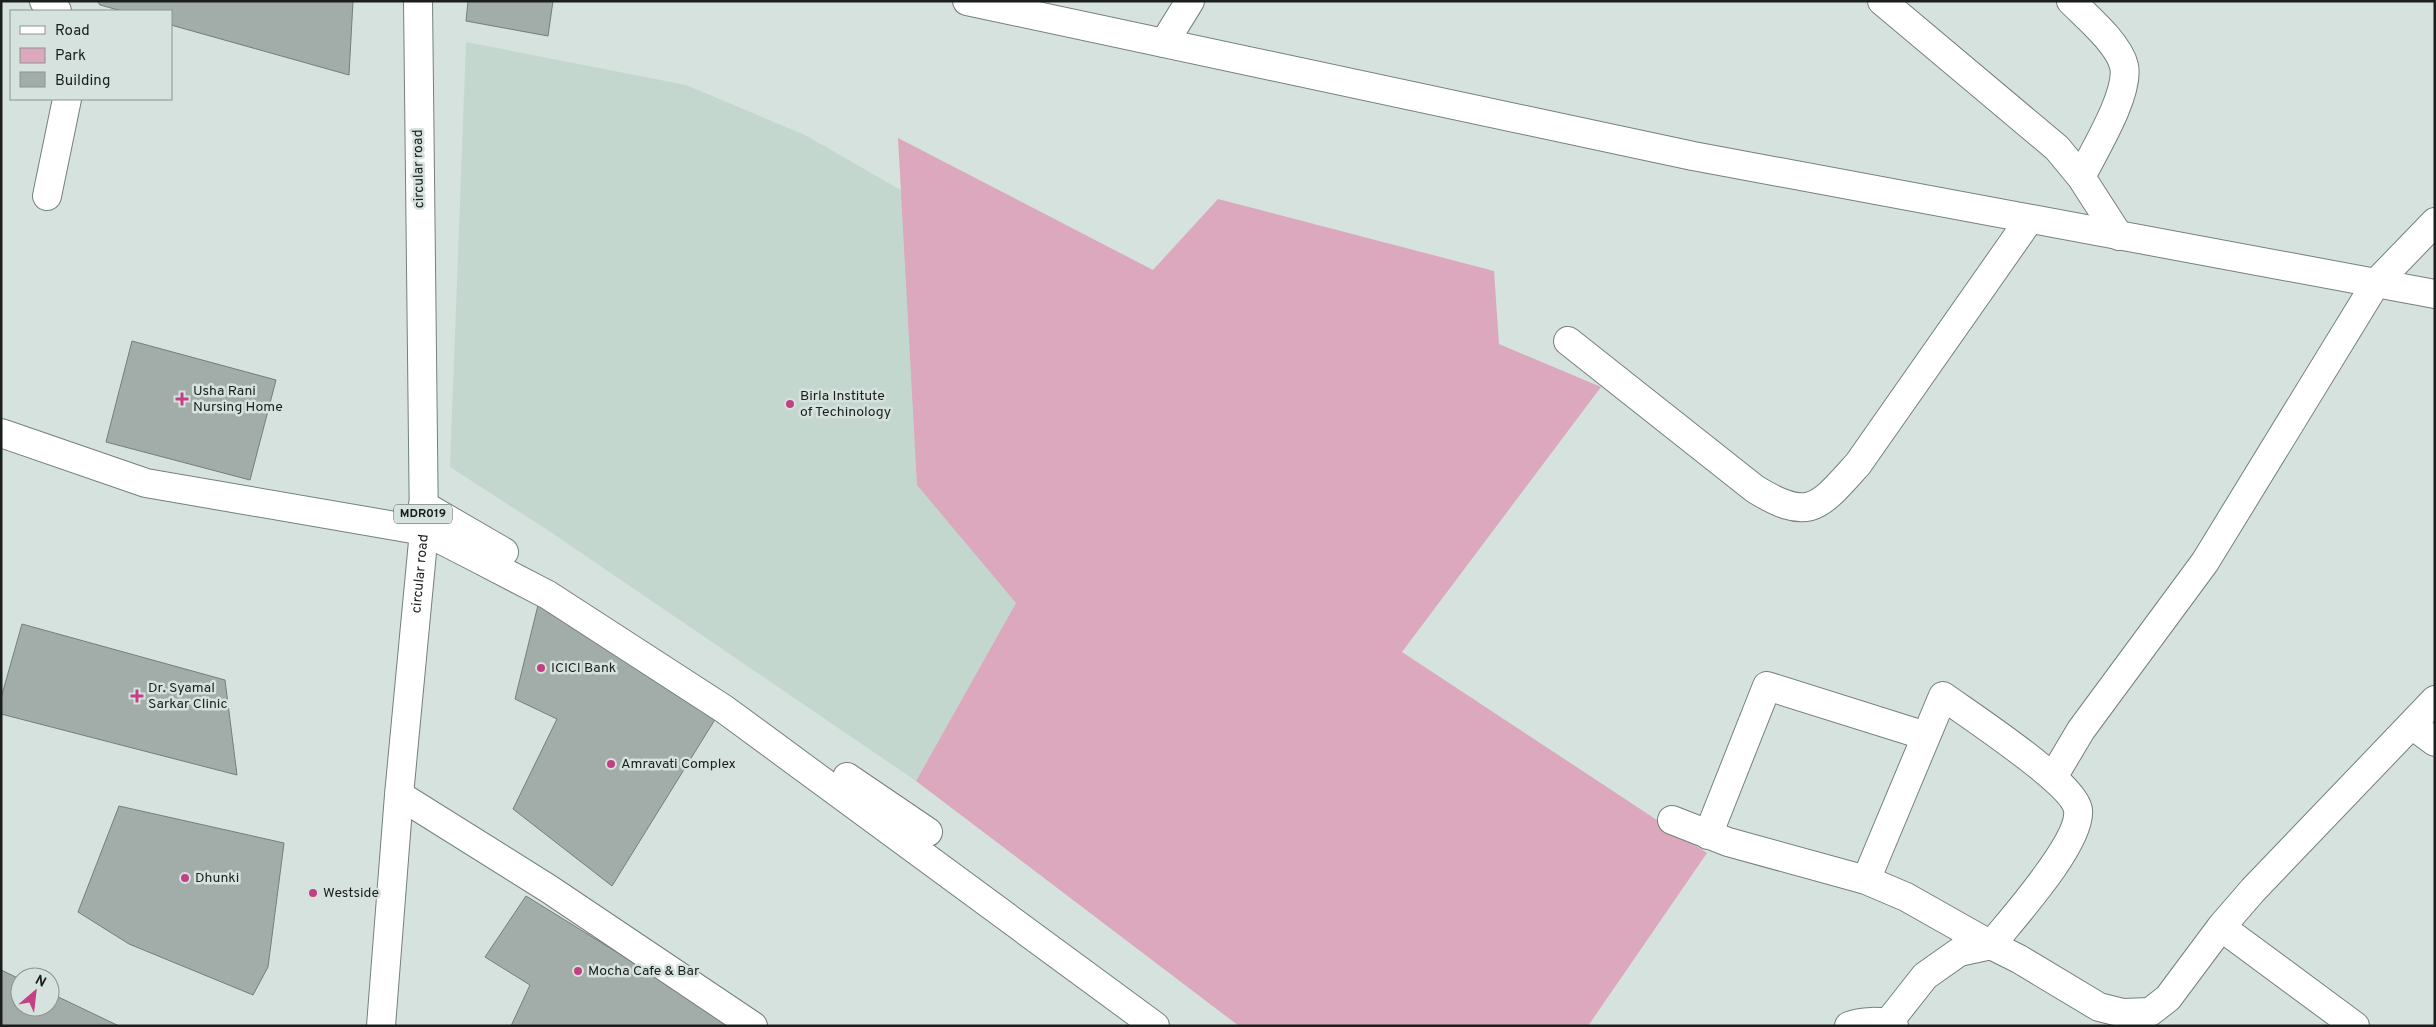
<svg xmlns="http://www.w3.org/2000/svg" width="2436" height="1027" font-family="Overpass,sans-serif">
<rect width="100%" height="100%" fill="#d6e2dd"/>
<path fill="#c4d7cf" d="M466,42L686,85L805,135L1164,341L916,781L552,533L450,467Z"/>
<path fill="#dba8bd" d="M898,138L1153,270L1218,199L1494,271L1499,344L1601,387L1402,652L1707,853L1588,1026H1239L916,781L1016,603L917,485Z"/>
<path fill="#a2ada9" stroke="#747e7a" d="M97,1H353L349,75L171,25V11H122L100,5Z
M468,1H553L548,36L466,21Z
M132,341L276,380L250,480L106,442Z
M540,597L719,713L612,886L513,809L557,719L515,699Z
M22,624L225,680L237,775L1,714V698Z
M119,806L284,843L268,967L253,995L129,944L78,912Z
M526,896L733,1024L731,1026H511L530,985L485,957Z
M1,970L20,979V1007H50V993L119,1026H1Z"/>
<g fill="none" stroke-linecap="round" stroke-linejoin="round">
<g stroke="#75807c" stroke-width="30">
<path id="minor" d="M44,1L57,11
M1882,1L2057,148L2081,177L2119,236
M2071,1C2087,17 2119,44 2124,66C2130,93 2094,151 2081,177
M1164,43L1190,1
M47,196L67,99
M1568,341L1755,489C1810,523 1819,507 1858,464L2029,220
M1,433L146,483L424,531L469,554L548,595L724,709L1155,1026
M423,505L504,552
M2412,725L2435,742
M847,777L928,832
M2053,777L2081,730L2205,562L2376,283L2435,222
M399,795L549,889L753,1026
M1672,820L1728,842L1866,880L1906,897L1991,945C2012,919 2082,842 2078,810C2074,783 1969,715 1943,696L1866,880
M1708,835L1767,686L1926,736
M2221,927L2355,1026
M1888,1023L1925,976L1959,952L1991,945L2019,959L2099,1007L2123,1013L2150,1012L2168,998L2221,927L2253,890L2435,700
M1849,1026C1861,1021 1882,1020 1894,1026"/>
</g>
<g stroke="#75807c" stroke-width="30">
<g id="major">
<path d="M967,1L1693,156L2435,294"/>
<path id="s1" d="M381,1026L399,795L424,531L418,1"/>
</g>
</g>
<use href="#minor" stroke="#fff" stroke-width="28"/>
<use href="#major" stroke="#fff" stroke-width="28"/>
</g>
<g fill="#c44085" stroke="#d6e2dd" stroke-width="2">
<path d="M179.5 391.5h5v5h5v5h-5v5h-5v-5h-5v-5h5z"/>
<circle cx="790" cy="404" r="5"/>
<circle cx="541" cy="668" r="5"/>
<path d="M134.5 688.5h5v5h5v5h-5v5h-5v-5h-5v-5h5z"/>
<circle cx="611" cy="764" r="5"/>
<circle cx="185" cy="878" r="5"/>
<circle cx="313" cy="893" r="5"/>
<circle cx="578" cy="971" r="5"/>
</g>
<g text-anchor="middle" dominant-baseline="central" stroke-width="5" stroke-linejoin="round" paint-order="stroke">
<rect fill="#d6e2dd" stroke="#525956" stroke-width="1" x="394" y="504.5" width="58" height="19" rx="4"/>
<g font-size="12" font-weight="bold" fill="#1a1e1c">
<text x="423" y="514">MDR019</text>
</g>
<g font-size="14" fill="#1a1e1c" stroke="#d6e2dd">
<text transform="translate(419 169) rotate(-91)">circular road</text>
<text stroke="none"><textPath href="#s1" startOffset="454">circular road</textPath></text>
</g>
<g font-size="14" fill="#1a1e1c" stroke="#d6e2dd" text-anchor="start">
<text x="193" y="391">Usha Rani<tspan x="193" dy="16">Nursing Home</tspan></text>
<text x="800" y="396">Birla Institute<tspan x="800" dy="16">of Techinology</tspan></text>
<text x="551" y="668">ICICI Bank</text>
<text x="148" y="688">Dr. Syamal<tspan x="148" dy="16">Sarkar Clinic</tspan></text>
<text x="621" y="764">Amravati Complex</text>
<text x="195" y="878">Dhunki</text>
<text x="323" y="893">Westside</text>
<text x="588" y="971">Mocha Cafe &amp; Bar</text>
</g>
</g>
<rect width="2436" height="1027" fill="none" stroke="#1a1e1c" stroke-width="5"/>
<rect x="10" y="10" width="162" height="90" fill="#d6e2dd" stroke="#8b9490"/>
<rect x="20" y="26" width="25" height="8" fill="#ffffff" stroke="#8b9490"/>
<text x="55" y="35" font-size="15" fill="#1a1e1c">Road</text>
<rect x="20" y="48" width="25" height="15" fill="#dba8bd" stroke="#8b9490"/>
<text x="55" y="60" font-size="15" fill="#1a1e1c">Park</text>
<rect x="20" y="72" width="25" height="15" fill="#a2ada9" stroke="#8b9490"/>
<text x="55" y="85" font-size="15" fill="#1a1e1c">Building</text>
<g transform="translate(35 992) rotate(28)"><circle r="24" fill="#d6e2dd" stroke="#8b9490"/>
<path d="M0-4L9 19L0 12L-9 19Z" fill="#c44085"/>
<text y="-8" font-size="14" font-weight="bold" text-anchor="middle" fill="#1a1e1c">N</text>
</g>
</svg>
